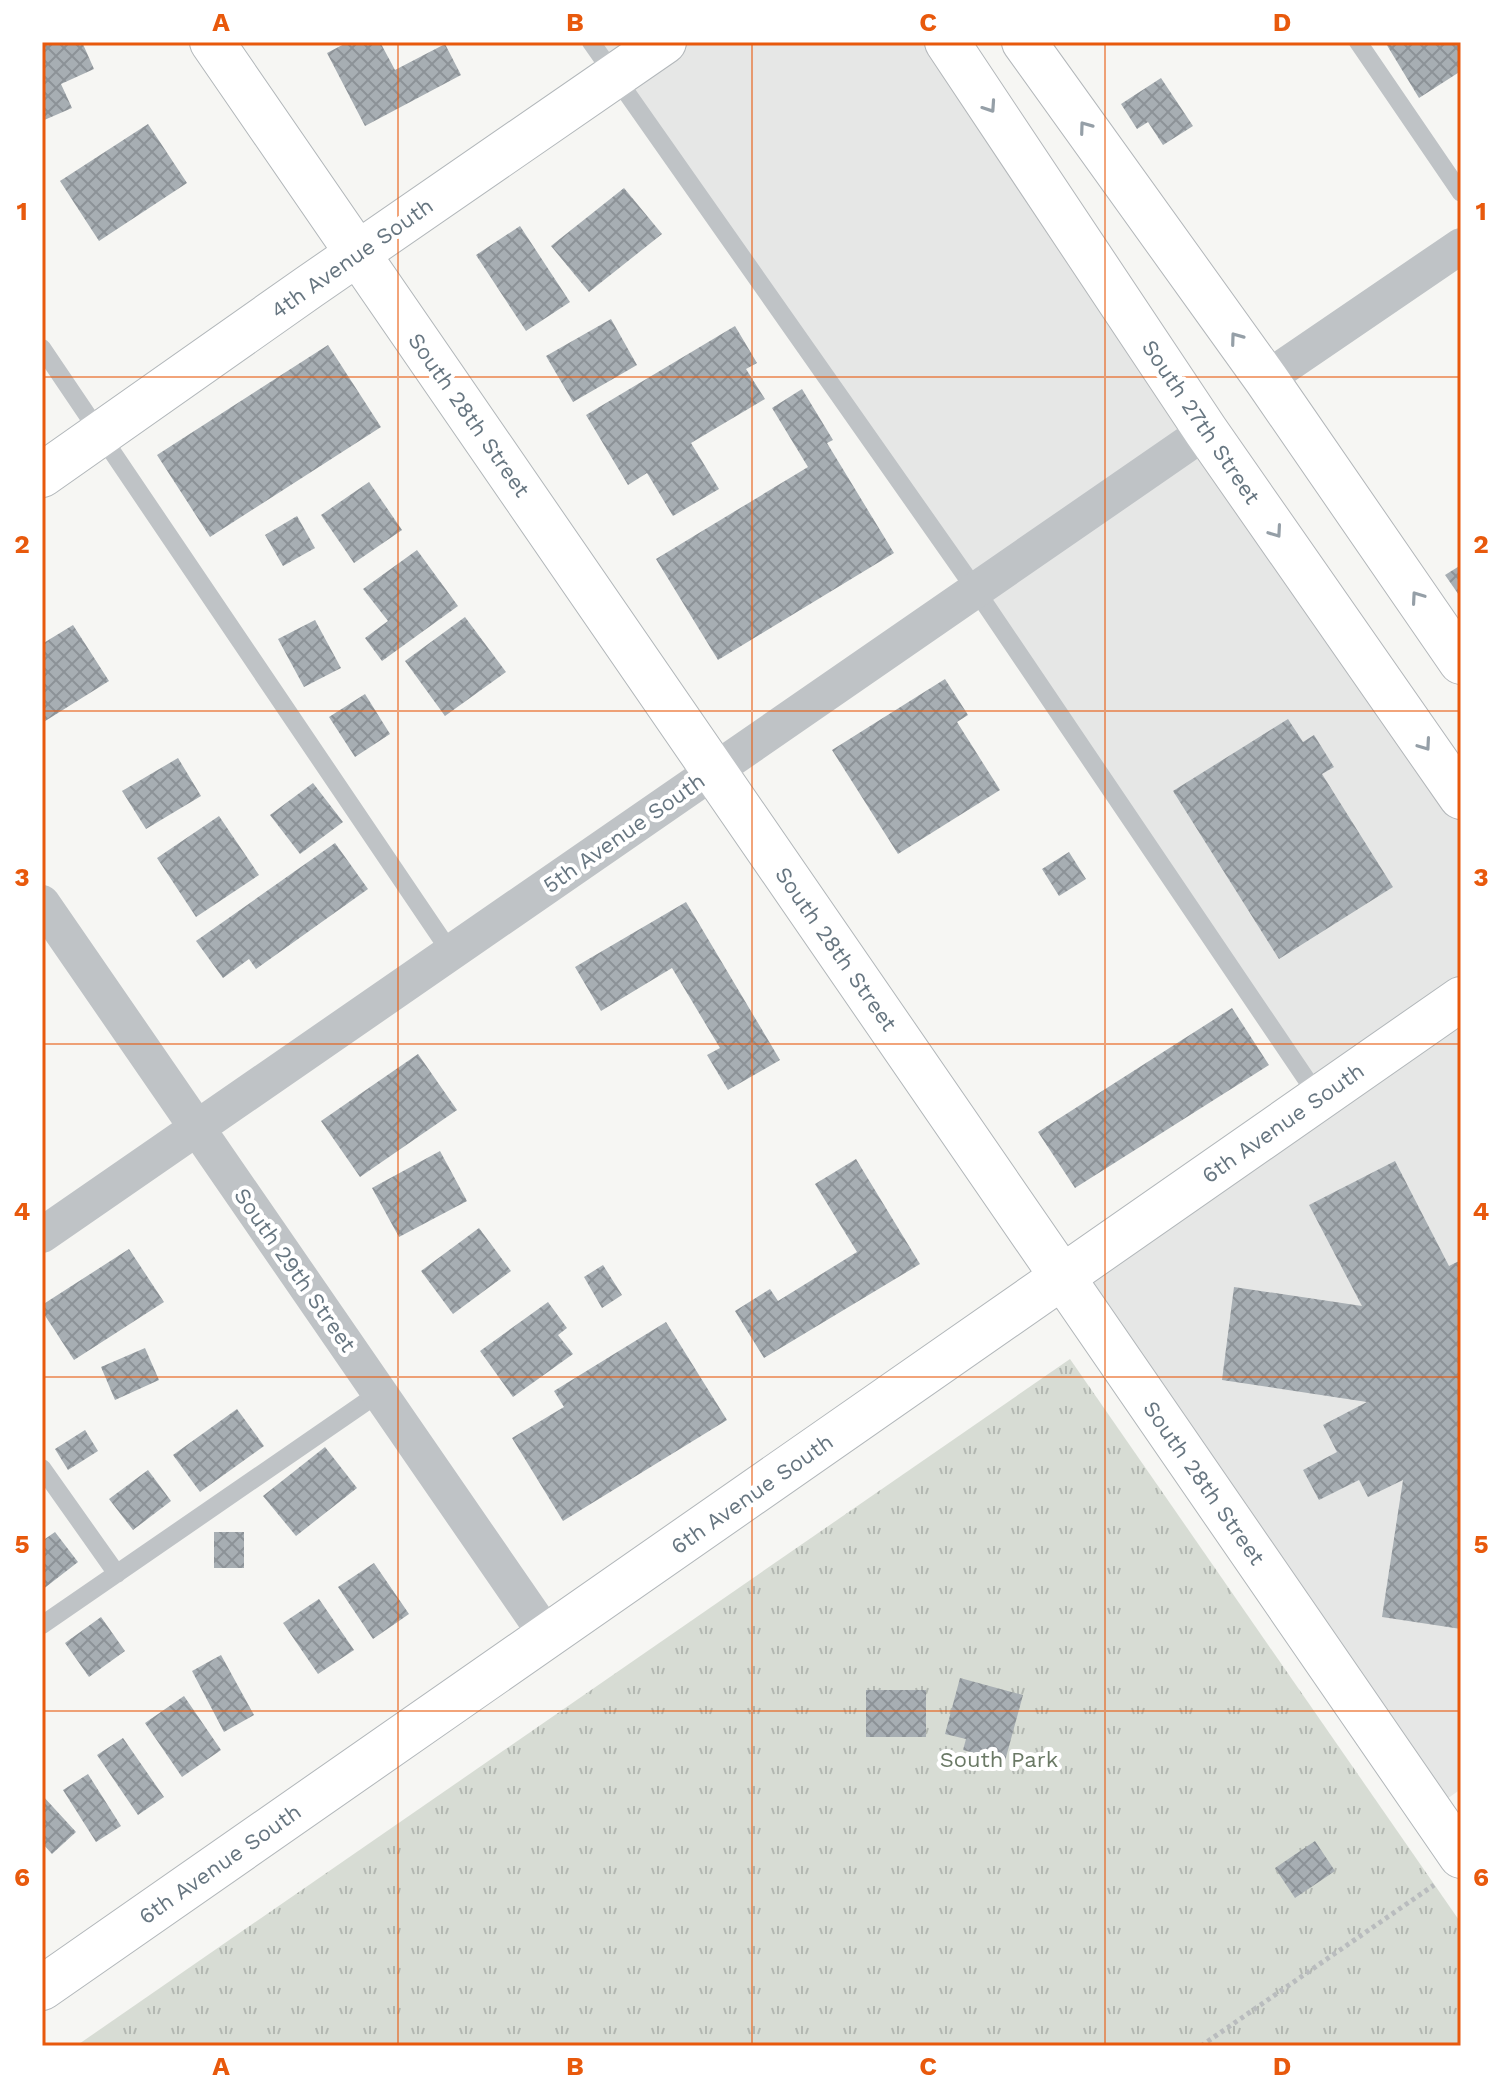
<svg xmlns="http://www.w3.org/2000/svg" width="1503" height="2088" font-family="'Work Sans',sans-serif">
<defs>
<pattern id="park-tufts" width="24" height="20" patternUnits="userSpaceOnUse" patternTransform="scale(2)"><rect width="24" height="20" fill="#d7dcd4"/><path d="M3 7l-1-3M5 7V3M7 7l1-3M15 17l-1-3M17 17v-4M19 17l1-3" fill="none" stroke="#b2b7b1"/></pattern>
<pattern id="building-cross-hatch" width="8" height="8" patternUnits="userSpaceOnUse" patternTransform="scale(2)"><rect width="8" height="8" fill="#a7aeb3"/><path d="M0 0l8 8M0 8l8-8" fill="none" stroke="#8c9297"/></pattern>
</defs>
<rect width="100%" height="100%" fill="#f6f6f3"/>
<path fill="#e6e7e6" d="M591,42H950L1461,781V1789L1430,1811L1062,1277L1318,1099Z"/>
<path fill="url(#park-tufts)" d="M1070,1359L1461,1923V2046H76Z"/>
<path fill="url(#building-cross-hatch)" d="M42,42H82L94,69L61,84L72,108L42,121Z
M348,42H380L395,70L445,44L461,75L365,126L327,53Z
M1385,42H1461V71L1419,98Z
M1161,78L1193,126L1163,145L1148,122L1137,129L1121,104Z
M148,124L187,183L99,241L60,181Z
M624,188L662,234L589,292L551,246Z
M520,226L570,302L526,331L476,255Z
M611,319L637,365L573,402L546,356Z
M735,326L757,363L746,369L765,399L691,443L719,489L673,516L647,473L628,485L586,415Z
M328,345L381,427L210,537L157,455Z
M802,389L833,440L827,443L894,553L718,660L656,559L808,467L772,408Z
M369,482L402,530L354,563L321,515Z
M297,516L315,548L283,566L265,535Z
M417,550L458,606L382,661L365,638L388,621L363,589Z
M1461,565V598L1445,575Z
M465,617L506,672L445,716L405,661Z
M315,620L341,668L304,687L278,639Z
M73,625L109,681L42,723V644Z
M945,679L968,715L957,722L1000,790L898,854L832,750Z
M365,694L390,734L355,757L329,717Z
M1288,719L1303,742L1314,735L1334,767L1322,774L1393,887L1279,959L1173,791Z
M178,758L201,796L146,829L122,791Z
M313,783L343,822L300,854L270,815Z
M219,816L259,875L196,917L157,858Z
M335,843L368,889L256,969L249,959L223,978L196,941Z
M1069,852L1086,879L1059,896L1042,869Z
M686,902L780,1060L728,1090L707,1055L720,1048L672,968L601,1011L575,967Z
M1232,1008L1269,1065L1075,1188L1038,1132Z
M418,1054L457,1110L360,1177L321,1121Z
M440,1151L467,1201L399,1237L372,1188Z
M856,1159L920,1264L764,1358L735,1311L770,1289L778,1301L857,1252L815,1184Z
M1395,1161L1449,1266L1461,1260V1629L1382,1617L1403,1480L1368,1497L1359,1480L1319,1500L1303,1470L1337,1452L1323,1425L1367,1402L1222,1380L1234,1287L1362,1306L1309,1205Z
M479,1228L511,1271L453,1314L421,1271Z
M129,1249L164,1302L74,1360L42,1311V1305Z
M603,1265L622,1295L602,1308L584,1277Z
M548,1302L567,1328L558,1335L573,1354L513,1397L480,1351Z
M666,1322L727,1420L563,1521L512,1438L564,1407L554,1391Z
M145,1348L159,1380L115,1400L101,1367Z
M237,1409L264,1446L200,1492L173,1455Z
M85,1430L98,1451L68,1470L55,1449Z
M325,1447L357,1488L296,1536L263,1496Z
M148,1470L171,1501L133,1530L109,1499Z
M55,1532L78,1562L42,1590V1541Z
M214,1532H244V1568H214Z
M374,1563L409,1614L373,1639L338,1587Z
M319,1599L354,1650L318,1674L283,1623Z
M101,1617L125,1651L89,1677L65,1643Z
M221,1655L254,1715L224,1732L192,1671Z
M960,1678L1023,1695L1005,1761L963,1750L966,1739L945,1734Z
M866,1690H926V1737H866Z
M184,1696L221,1750L182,1777L145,1723Z
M123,1738L164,1797L138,1815L97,1755Z
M88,1774L121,1826L96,1842L63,1790Z
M42,1795L76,1832L52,1854L42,1843Z
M1315,1841L1335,1871L1295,1898L1275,1868Z"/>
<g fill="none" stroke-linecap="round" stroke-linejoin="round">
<g stroke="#b2b7ba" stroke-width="46">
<path id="secondary" d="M212,42L1461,1856
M42,475L309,287L664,42
M42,1988L1461,999"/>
</g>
<g stroke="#b3b7ba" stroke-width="46">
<path id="primary" d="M947,42L1206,431L1461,797
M1024,42L1266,379L1461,662"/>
</g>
<path stroke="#b9bcbe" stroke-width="5" stroke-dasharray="4 4" stroke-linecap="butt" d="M1201,2046L1434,1885"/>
<path stroke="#bfc3c6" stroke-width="18" d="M591,42L975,589L1319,1098
M1358,42L1461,193
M42,348L451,953
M42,1468L117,1574
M42,1625L379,1393"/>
<path stroke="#bfc3c6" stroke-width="36" d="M1266,379L1461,246
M42,903L547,1636
M42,1235L1206,431"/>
<use href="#secondary" stroke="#fff" stroke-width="44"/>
<use href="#primary" stroke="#fff" stroke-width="44"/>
</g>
<defs><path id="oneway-chevron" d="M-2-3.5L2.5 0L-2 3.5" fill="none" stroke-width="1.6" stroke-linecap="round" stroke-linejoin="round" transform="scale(2)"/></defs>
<g stroke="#959fa7">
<use href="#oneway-chevron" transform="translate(990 107) rotate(56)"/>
<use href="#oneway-chevron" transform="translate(1085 127) rotate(-126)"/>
<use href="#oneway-chevron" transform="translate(1236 338) rotate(-126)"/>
<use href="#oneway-chevron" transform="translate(1276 532) rotate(55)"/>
<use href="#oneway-chevron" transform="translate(1417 597) rotate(-125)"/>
<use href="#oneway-chevron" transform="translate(1425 745) rotate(55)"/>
</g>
<path fill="none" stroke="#e8590c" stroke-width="2" stroke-opacity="0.55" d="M398,42V2046M752,42V2046M1105,42V2046M42,377H1461M42,711H1461M42,1044H1461M42,1377H1461M42,1711H1461"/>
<g text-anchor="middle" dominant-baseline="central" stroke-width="8" stroke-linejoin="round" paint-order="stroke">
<g font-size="22" fill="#677681" stroke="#fff">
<text transform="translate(352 258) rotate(-35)">4th Avenue South</text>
<text transform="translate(469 415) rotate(55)">South 28th Street</text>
<text transform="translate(1201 422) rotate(56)">South 27th Street</text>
<text transform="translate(624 833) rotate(-35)">5th Avenue South</text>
<text transform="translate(836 949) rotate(55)">South 28th Street</text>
<text transform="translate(1283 1123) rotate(-35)">6th Avenue South</text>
<text transform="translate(295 1270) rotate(55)">South 29th Street</text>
<text transform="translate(1204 1483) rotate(55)">South 28th Street</text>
<text transform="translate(752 1494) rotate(-35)">6th Avenue South</text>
<text transform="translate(220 1864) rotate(-35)">6th Avenue South</text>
</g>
<g font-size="22" fill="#6a7965" stroke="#fff">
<text x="999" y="1759">South Park</text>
</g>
</g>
<rect width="1503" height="2088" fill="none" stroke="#ffffff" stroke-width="88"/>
<rect x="44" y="44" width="1415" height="2000" fill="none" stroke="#e8590c" stroke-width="3"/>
<g font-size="26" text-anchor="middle" font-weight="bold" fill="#e8590c">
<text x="221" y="31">A</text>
<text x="575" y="31">B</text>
<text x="928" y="31">C</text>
<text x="1282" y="31">D</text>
<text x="22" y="220">1</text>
<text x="1481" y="220">1</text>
<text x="22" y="553">2</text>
<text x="1481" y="553">2</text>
<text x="22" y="886">3</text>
<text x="1481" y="886">3</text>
<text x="22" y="1220">4</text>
<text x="1481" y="1220">4</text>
<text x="22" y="1553">5</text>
<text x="1481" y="1553">5</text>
<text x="22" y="1886">6</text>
<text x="1481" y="1886">6</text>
<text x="221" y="2075">A</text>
<text x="575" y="2075">B</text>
<text x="928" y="2075">C</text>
<text x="1282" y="2075">D</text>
</g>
</svg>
